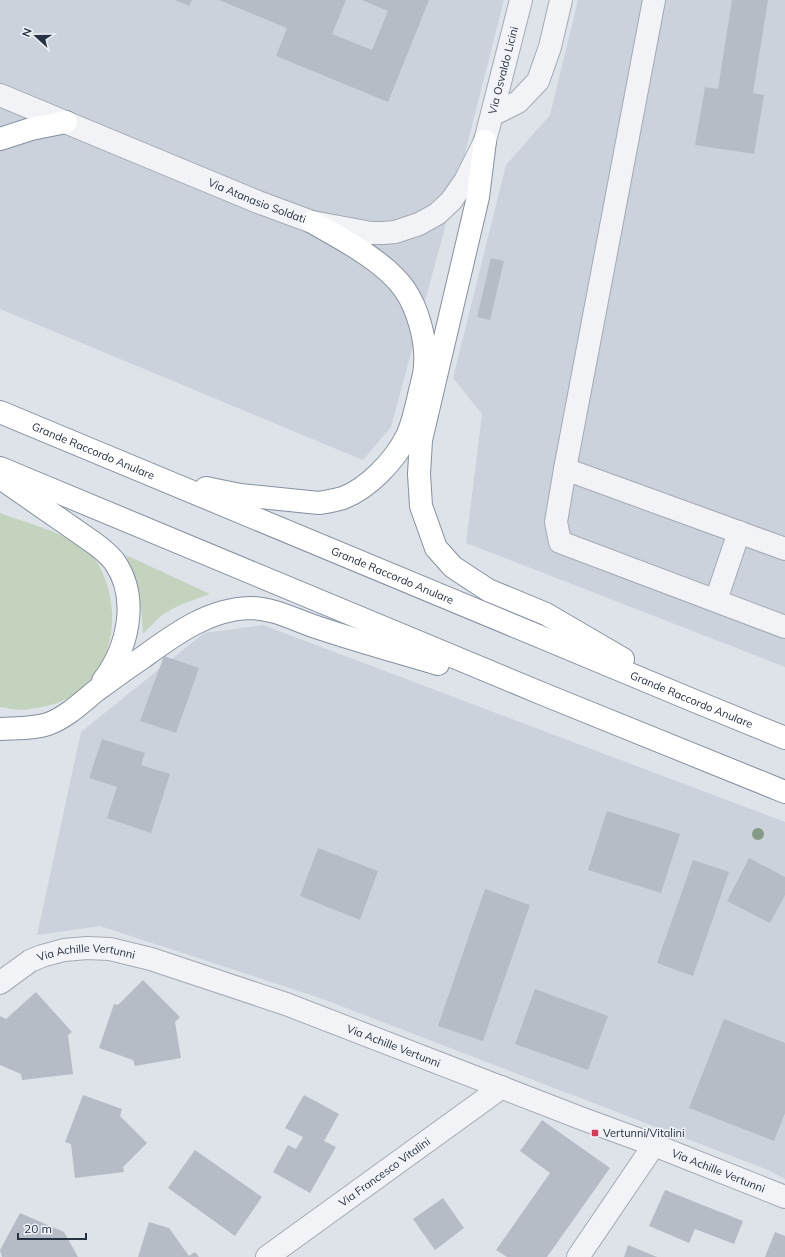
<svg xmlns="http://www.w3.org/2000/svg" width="785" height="1257" font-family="Mulish,sans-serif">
<rect width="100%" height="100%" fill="#dee3e9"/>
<path fill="#ccd2db" d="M0,0H504L464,157L391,427L363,460L0,309Z
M578,0H785V667L466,543L482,414L453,378L506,165L550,115Z
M263,625L785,822V1179L768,1170L320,998L100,926L37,935L81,732L204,633Z"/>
<path fill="#c4d3be" d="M0,513C26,523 66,533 87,550C98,559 106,579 109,592C118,629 108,667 79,691C66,702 46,707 30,709C20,711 10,709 0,707Z
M126,555L210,594C193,600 176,605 161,616C155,621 149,628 143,634C142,606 137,581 126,555Z"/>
<path fill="#b5bcc6" d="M175,0H192L189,6Z
M219,0H346L332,34L372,50L388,11L362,0H429L388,102L276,56L287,28Z
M732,0H768L753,93L764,95L754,154L695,145L705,87L718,89Z
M491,258L504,261L490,320L477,317Z
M164,656L199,668L176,733L140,721Z
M102,739L145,753L141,765L170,774L151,833L107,818L117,787L89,778Z
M607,811L680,834L661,893L588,870Z
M318,848L378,871L360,920L300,896Z
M749,858L785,877V895L770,923L727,901Z
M693,860L729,872L693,976L657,963Z
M485,889L530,905L483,1041L438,1026Z
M143,980L180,1017L175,1022L181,1058L135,1066L133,1060L99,1048L114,1004L118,1005Z
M535,989L608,1016L588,1070L515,1044Z
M36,992L72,1032L68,1035L73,1074L22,1080L21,1074L0,1065V1016L6,1019Z
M724,1019L785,1043V1113L774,1141L689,1108Z
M83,1095L122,1109L120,1116L147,1143L123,1167L124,1172L75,1178L71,1144L65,1142Z
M304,1095L339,1114L324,1141L336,1147L310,1193L273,1172L288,1145L296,1149L303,1137L285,1128Z
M542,1120L610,1168L547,1257H507L496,1250L550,1173L520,1151Z
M195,1150L262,1197L235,1236L168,1188Z
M665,1190L743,1221L734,1244L695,1229L689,1243L649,1226Z
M443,1198L464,1228L435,1250L413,1219Z
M20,1213L64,1232L78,1257H2L0,1250Z
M149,1222L169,1228L189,1256L195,1252L199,1257H138Z
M775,1232L785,1236V1257H765Z
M628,1245L657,1257H624Z"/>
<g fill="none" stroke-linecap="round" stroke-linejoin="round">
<g stroke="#a3aab3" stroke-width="24">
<g id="minor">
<path d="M654,0L565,469L785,549"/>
<path id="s1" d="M0,95L258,202L312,222L371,233H383L395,232L419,224L437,214L451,201L465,181L485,141L521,0"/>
<path d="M492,115L518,102L538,81L550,47L561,0"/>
<path d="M565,469L556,522L560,542L785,627"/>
<path d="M716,600L739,532"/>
<path id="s2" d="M0,983L30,961L42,956L64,950L87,948L110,949L151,959L286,1004L583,1119L654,1145L785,1197"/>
<path id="s3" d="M267,1257L502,1087"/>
<path d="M578,1257L654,1145"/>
</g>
</g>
<g stroke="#8490a1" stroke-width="24">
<g id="highway">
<path d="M0,139L31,129L66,122"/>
<path d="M485,141L478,197L421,440L419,474L421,506L436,548L453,567L488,590L546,614L623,659"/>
<path id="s4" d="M0,412L697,702L785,738"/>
<path d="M0,468L543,694L785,792"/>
<path d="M2,479L94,543C101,548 108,554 114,561C140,598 128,648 103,681"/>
<path d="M206,488L240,495L319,503C327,502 335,500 343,498C369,488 395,460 407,436C413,423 416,408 419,395C421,385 425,375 425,365C427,342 418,309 405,290C386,262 342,239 312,222"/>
<path d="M0,729C16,728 33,729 48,724C67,717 82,702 97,690C112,679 127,668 142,658C174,635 208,609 250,608C274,608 297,621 319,628C358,641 398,652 438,664"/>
</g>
</g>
<use href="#minor" stroke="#f1f3f7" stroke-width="22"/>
<use href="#highway" stroke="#fff" stroke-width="22"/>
</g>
<circle fill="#859a84" cx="758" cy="834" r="6"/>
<rect fill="#d93856" stroke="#eef2f6" stroke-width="1.5" x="591" y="1129" width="8" height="8" rx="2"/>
<g text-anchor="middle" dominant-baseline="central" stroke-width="3" stroke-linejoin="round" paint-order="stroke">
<g font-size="11" fill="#263141" stroke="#eef2f6">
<text stroke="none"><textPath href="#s1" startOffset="628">Via Osvaldo Licini</textPath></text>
<text stroke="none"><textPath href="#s1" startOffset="278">Via Atanasio Soldati</textPath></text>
<text stroke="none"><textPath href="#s4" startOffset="101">Grande Raccordo Anulare</textPath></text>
<text stroke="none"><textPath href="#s4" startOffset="425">Grande Raccordo Anulare</textPath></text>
<text stroke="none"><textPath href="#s4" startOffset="749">Grande Raccordo Anulare</textPath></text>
<text stroke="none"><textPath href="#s2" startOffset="95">Via Achille Vertunni</textPath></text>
<text stroke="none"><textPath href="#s2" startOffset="419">Via Achille Vertunni</textPath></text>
<text stroke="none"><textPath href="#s2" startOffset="767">Via Achille Vertunni</textPath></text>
<text stroke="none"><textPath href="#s3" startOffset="145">Via Francesco Vitalini</textPath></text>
</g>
<g font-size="11" fill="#263141" stroke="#eef2f6" text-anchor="start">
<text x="603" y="1133">Vertunni/Vitalini</text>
</g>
</g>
<g transform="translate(36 36) rotate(291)" stroke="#eef2f6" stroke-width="3" paint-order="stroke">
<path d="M0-3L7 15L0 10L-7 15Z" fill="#263141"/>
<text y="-6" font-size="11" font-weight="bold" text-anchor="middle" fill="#263141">N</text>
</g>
<path d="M18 1233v6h68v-6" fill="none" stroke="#263141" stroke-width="2"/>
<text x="24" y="1233" font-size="12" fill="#263141" stroke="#eef2f6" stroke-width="3" paint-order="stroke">20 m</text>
</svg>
